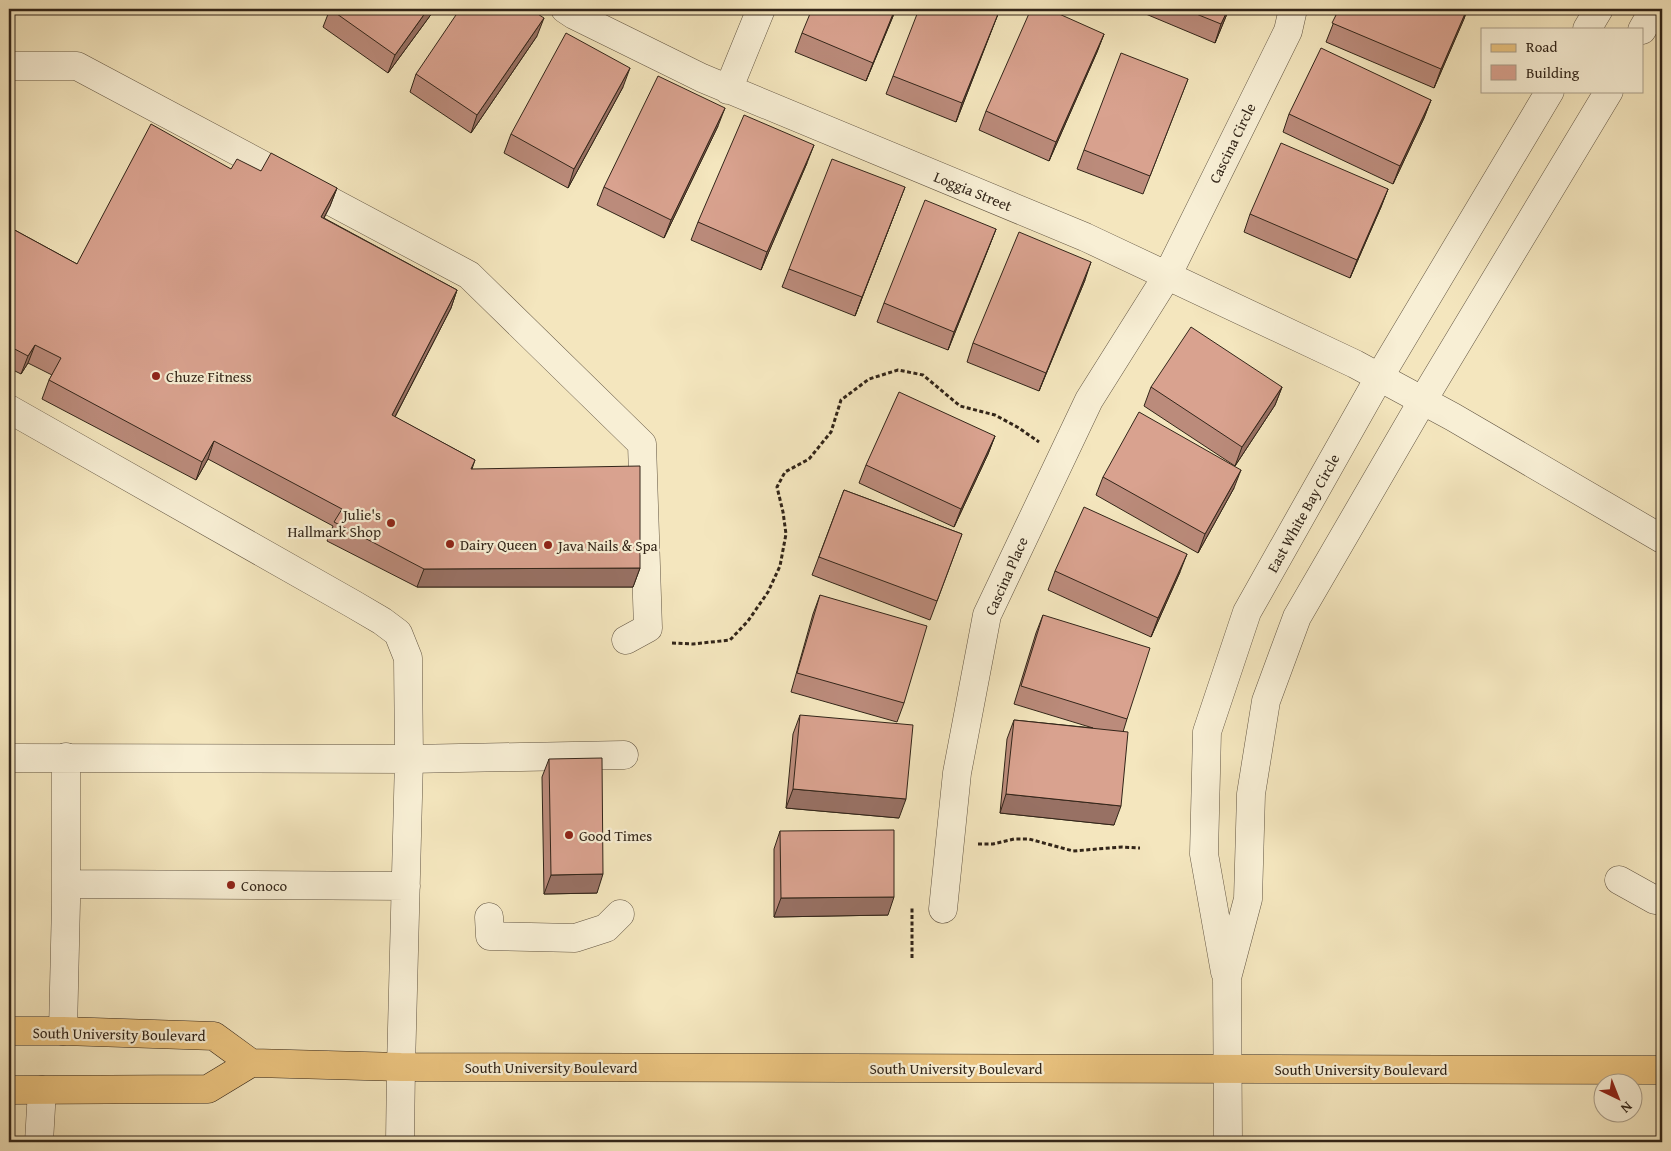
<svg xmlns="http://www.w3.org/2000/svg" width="1671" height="1151" font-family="'Gentium Book Plus',serif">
<rect width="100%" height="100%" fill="#f4e6be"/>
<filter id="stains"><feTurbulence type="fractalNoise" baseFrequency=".004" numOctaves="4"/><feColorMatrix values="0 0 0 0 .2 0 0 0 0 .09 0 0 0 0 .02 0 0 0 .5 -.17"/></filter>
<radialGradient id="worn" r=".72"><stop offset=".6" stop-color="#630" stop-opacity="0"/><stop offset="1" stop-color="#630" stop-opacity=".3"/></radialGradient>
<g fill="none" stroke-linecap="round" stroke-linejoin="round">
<g stroke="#625542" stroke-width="29">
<path id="minor" d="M565,9L574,15L702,78L1085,237L1355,364L1453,417L1662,539
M1587,29L1599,9
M1642,30L1654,9
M9,66H77L469,275L642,444L648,628L626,640
M728,90L761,9
M9,409L353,604L382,621L398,633L408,658L409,759L401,1067L400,1142
M9,758L409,759L624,755
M1619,880L1655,900L1662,901
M66,884L406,886
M943,909L957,773L987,615L1089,400L1167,276L1288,31L1293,9
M489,917L490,936L575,938L606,928L620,914
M1225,972L1204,854L1207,732L1247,612L1380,376L1550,91
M63,1031L66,902V757
M39,1142L42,1090
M1228,1142L1227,978L1248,899L1251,794L1266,701L1297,617L1423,400L1609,91"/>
</g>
<g stroke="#322519" stroke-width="29">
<path id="major" d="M9,1031H63L214,1036L251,1063
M9,1090L208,1089L251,1063L401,1067L1662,1070"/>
</g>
<path stroke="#322519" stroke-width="3" stroke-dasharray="4 2.5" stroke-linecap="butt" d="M672,643L693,644L730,640L748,621L768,592L780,566L786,534L783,512L777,487L785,472L809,459L831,432L841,400L869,379L898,370L923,375L960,406L995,415L1019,428L1039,442
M978,844H993L1014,839H1029L1073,851L1122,847L1140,848
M912,958V908H914"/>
<use href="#minor" stroke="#f8efd5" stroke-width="28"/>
<use href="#major" stroke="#eac37f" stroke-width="28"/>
</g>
<path fill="#bb8b7b" stroke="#322519" d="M330,9H435L388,73L323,27Z
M896,9L866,81L795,52L802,33Z
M1000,9L956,122L886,94L893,76Z
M1143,9H1229L1215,43L1141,12Z
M1339,9H1468L1434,88L1326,42Z
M1104,34L1097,52L1049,161L979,130L986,111Z
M537,36L471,133L410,92L416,74Z
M1188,79L1143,194L1077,169L1084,150Z
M623,87L568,188L504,153L511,134Z
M1431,100L1424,118L1393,184L1283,132L1289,114Z
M718,126L664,238L597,205L604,187Z
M807,163L761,270L691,240L698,222Z
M231,169L261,171L337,188L330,206L324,218L457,290L451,308L395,417L475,460L472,469L640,568L633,587H417L327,541L333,526L208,459L196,480L42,399L49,380L52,375L28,363L21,374L9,368V227L77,264Z
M1388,189L1381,207L1350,278L1244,232L1250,214Z
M898,205L855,316L782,287L789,269Z
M996,229L948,350L877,322L884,303Z
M1085,280L1039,391L967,362L973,343Z
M1151,387H1282L1275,405L1235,466L1144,406Z
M995,436L988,454L954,527L859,483L866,465Z
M1103,477L1234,488L1198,553L1096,495Z
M844,490L962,534L930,620L812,575Z
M1055,571L1180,572L1151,637L1048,590Z
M820,595L904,703L897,722L791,692L813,614Z
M1043,615L1127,719L1123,732L1114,825L1000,813L1007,739L1014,720L1093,728L1014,704L1036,633Z
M800,715L899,818L786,808L793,734Z
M549,759L597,893L544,894L542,777Z
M780,831L888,915L774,917V849Z"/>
<path fill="#987164" stroke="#322519" d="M428,9H435L388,73L395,55Z
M895,9H896L866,81L873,63Z
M1000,9L997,16L956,122L962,103Z
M1228,9H1229L1215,43L1221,24Z
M1467,9L1464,19L1434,88L1441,69Z
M544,18L537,36L471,133L477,115Z
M1104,34L1097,52L1049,161L1056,142Z
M630,68L623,87L568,188L574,169Z
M1431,100L1424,118L1393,184L1400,166Z
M725,108L718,126L664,238L671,220Z
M814,145L807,163L761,270L767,252Z
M905,187L898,205L855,316L862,297Z
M337,188L330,206L315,235L321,217Z
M1388,189L1381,207L1350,278L1357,260Z
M996,229L989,247L948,350L954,332Z
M1091,262L1085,280L1039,391L1046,373Z
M457,290L451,308L386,434L392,415Z
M35,345L28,363L21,374L28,356Z
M1282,387L1275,405L1235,466L1242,447Z
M995,436L988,454L954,527L961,509Z
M214,441L208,459L196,480L202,462Z
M1241,470L1234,488L1198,553L1205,534Z
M1187,554L1180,572L1151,637L1158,618Z
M640,568L633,587H417L424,569Z
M793,789L906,799L899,818L786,808Z
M1006,794L1121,806L1114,825L1000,813Z
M603,874L597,893L544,894L551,875Z
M894,897L888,915L774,917L781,898Z"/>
<path fill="#d9a28f" stroke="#322519" d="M330,9H428L395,55Z
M460,9H530L544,18L477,115L416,74Z
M812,9H895L873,63L802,33Z
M919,9H1000L962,103L893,76Z
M1031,9H1048L1104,34L1056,142L986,111Z
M1184,9H1228L1221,24Z
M1339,9H1467L1441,69L1332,23Z
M566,33L630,68L574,169L511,134Z
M1321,48L1431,100L1400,166L1289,114Z
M1121,53L1188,79L1150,176L1084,150Z
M658,76L725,108L671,220L604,187Z
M744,115L814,145L767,252L698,222Z
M151,124L231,169L237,159L261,171L271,153L337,188L321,217L457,290L392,415L475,460L471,469L640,466V568L424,569L334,522L342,509L214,441L202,462L49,380L61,358L35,345L28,356L9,346V227L77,264Z
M1281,143L1388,189L1357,260L1250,214Z
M832,159L905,187L862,297L789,269Z
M925,200L996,229L954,332L884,303Z
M1019,232L1091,262L1046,373L973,343Z
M1191,327L1282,387L1242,447L1151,387Z
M899,392L995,436L961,509L866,465Z
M1139,412L1241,470L1205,534L1103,477Z
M844,490L962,534L937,601L819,557Z
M1084,507L1187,554L1158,618L1055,571Z
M820,595L927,626L904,703L797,673Z
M1043,615L1150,648L1127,719L1021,686Z
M800,715L913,725L906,799L793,789Z
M1014,720L1128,732L1121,806L1006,794Z
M602,758L603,874L551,875L549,759Z
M894,830V897L781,898L780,831Z"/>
<g fill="#8f2418" stroke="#f8efd5" stroke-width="2">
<circle cx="156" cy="376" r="5"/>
<circle cx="391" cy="523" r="5"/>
<circle cx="450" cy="544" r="5"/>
<circle cx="548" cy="545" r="5"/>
<circle cx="569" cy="835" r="5"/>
<circle cx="231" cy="885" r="5"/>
</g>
<g text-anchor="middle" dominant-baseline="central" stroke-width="4.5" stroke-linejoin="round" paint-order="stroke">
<g font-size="15" fill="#322519" stroke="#f8efd5">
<text transform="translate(1232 143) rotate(-64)">Cascina Circle</text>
<text transform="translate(973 191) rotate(22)">Loggia Street</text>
<text transform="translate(1303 513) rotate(-61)">East White Bay Circle</text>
<text transform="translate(1006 576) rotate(-66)">Cascina Place</text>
<text transform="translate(119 1034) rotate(1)">South University Boulevard</text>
<text x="551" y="1067">South University Boulevard</text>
<text x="956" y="1068">South University Boulevard</text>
<text x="1361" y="1069">South University Boulevard</text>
</g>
<g font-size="15" fill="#322519" stroke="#f8efd5" text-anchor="start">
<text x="166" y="376">Chuze Fitness</text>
<text x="381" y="514" text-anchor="end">Julie's<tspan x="381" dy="17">Hallmark Shop</tspan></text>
<text x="460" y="544">Dairy Queen</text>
<text x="558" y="545">Java Nails &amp; Spa</text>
<text x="579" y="835">Good Times</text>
<text x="241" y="885">Conoco</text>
</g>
</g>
<rect width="1671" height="1151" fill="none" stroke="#f4e6be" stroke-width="30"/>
<rect x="10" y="10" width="1651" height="1131" fill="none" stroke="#322519" stroke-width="2.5"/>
<rect x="15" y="15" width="1641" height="1121" fill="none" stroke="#322519"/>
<rect x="1481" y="28" width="162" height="65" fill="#f8efd5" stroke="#a99e8a"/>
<rect x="1491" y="44" width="25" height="8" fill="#eac37f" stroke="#a99e8a"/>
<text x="1526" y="52" font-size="15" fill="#322519">Road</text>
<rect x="1491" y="65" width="25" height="15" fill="#d9a28f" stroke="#a99e8a"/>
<text x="1526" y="78" font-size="15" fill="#322519">Building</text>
<g transform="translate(1618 1098) rotate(137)"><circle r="24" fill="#f8efd5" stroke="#a99e8a"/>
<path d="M0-4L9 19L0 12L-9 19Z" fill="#8f2418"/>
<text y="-8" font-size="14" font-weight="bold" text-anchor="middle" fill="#322519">N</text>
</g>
<rect width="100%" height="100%" filter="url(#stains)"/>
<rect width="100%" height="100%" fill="url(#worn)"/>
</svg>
